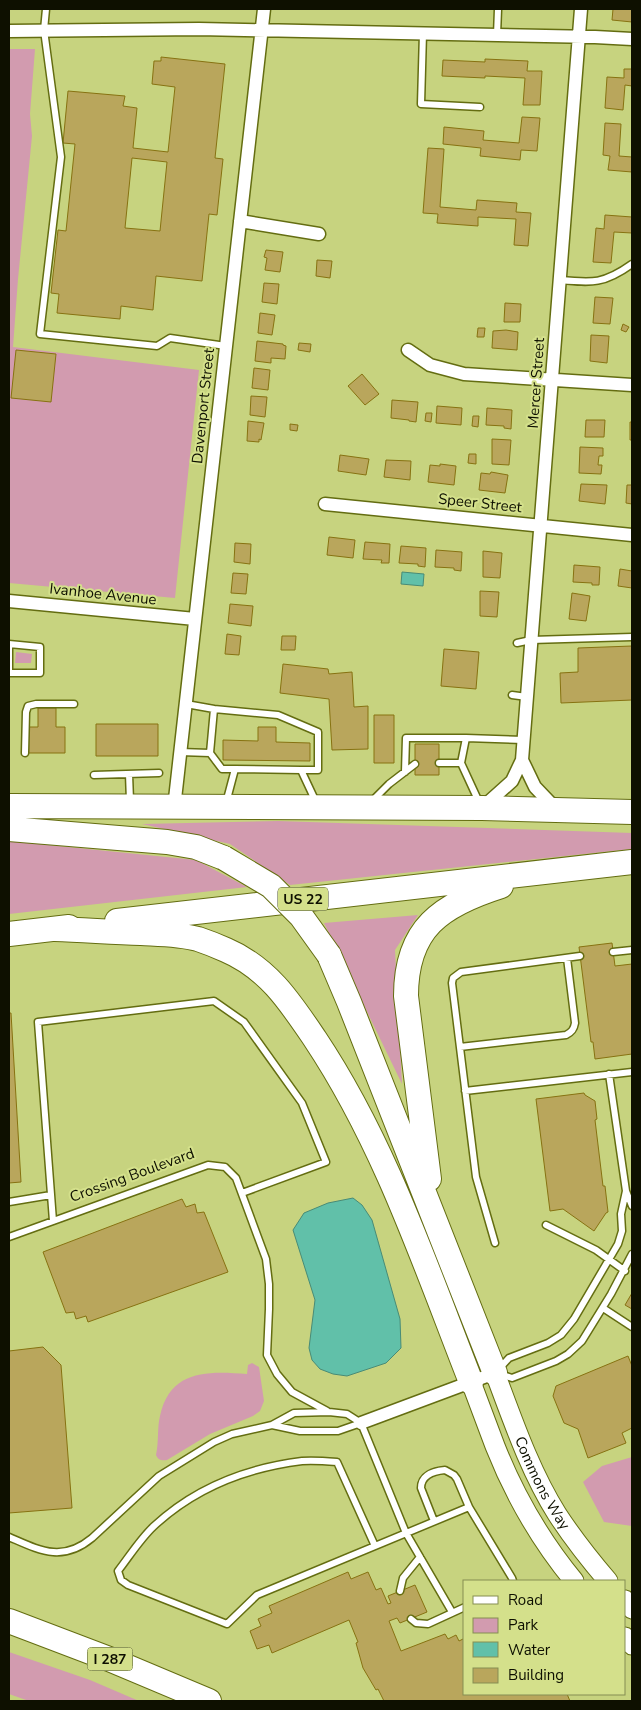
<svg xmlns="http://www.w3.org/2000/svg" width="641" height="1710" font-family="'Nunito Sans',sans-serif">
<rect width="100%" height="100%" fill="#c7d37f"/>
<path fill="#d29baf" d="M9,49H35L30,114L32,136L18,279L13,347L199,370L175,598L9,583Z
M16,652L32,654L31,663H15Z
M278,821L632,833V849L290,885L230,844L142,824Z
M9,841L196,860L247,887L9,914Z
M418,915L395,950L402,1084L324,923Z
M252,1363L259,1367L264,1401L260,1411L253,1416L210,1434L167,1460C162,1461 158,1460 156,1455C159,1442 157,1428 160,1416C170,1369 209,1371 247,1374L248,1365Z
M632,1457V1526L604,1522L583,1482L602,1466Z
M9,1652L90,1680L139,1701H29L9,1694Z"/>
<path fill="#61c0a9" stroke="#488b76" d="M402,572L424,574L423,586L401,584Z
M353,1198L362,1205L372,1220L400,1319L401,1348L386,1363L347,1376L333,1374L320,1369L312,1360L309,1348L315,1300L293,1230L304,1213L328,1203Z"/>
<path fill="#b9a65c" stroke="#877211" fill-rule="evenodd" d="M613,9H632V22L612,20Z
M161,57L225,64L215,158L223,159L217,215L209,214L202,281L156,276L153,310L121,306L120,319L57,313L59,294L51,293L58,230L66,231L75,144L63,143L68,91L125,96L123,106L137,108L133,148L168,152L175,87L152,84L154,61H161ZM132,158L167,162L160,231L125,228Z
M485,59L528,61L527,71H542L540,105H523L525,78L485,76V78L442,76L443,60L485,62Z
M624,69H632V86L625,85L623,110L605,108L607,77L624,78Z
M522,117L540,118L537,151L521,150L520,160L480,156L481,148L443,144L444,127L484,131L483,140L519,143Z
M605,123L621,124L619,156L632,157V172L608,170L610,156L603,155Z
M428,148L444,149L440,207L476,210L477,200L517,203L516,212L531,213L528,246L514,245L516,219L478,217V226L437,223L438,214L423,213Z
M605,215L632,217V233L614,232L611,263L593,262L596,228L604,229Z
M266,250L283,252L280,272L265,270L267,258L264,257Z
M317,260L332,261L330,278L316,276Z
M264,283L279,284L277,304L262,302Z
M595,297L613,298L610,324L593,323Z
M505,303L521,304L520,322H504Z
M260,313L275,315L272,335L258,333Z
M623,324L629,327L626,332L621,330Z
M478,328H485L484,337H477Z
M506,330L518,332L517,350L492,348L493,331Z
M591,335L609,336L607,363L590,361Z
M257,341L283,344V345L286,346L285,359L271,358V363L255,361Z
M299,343L311,344L310,352L298,350Z
M16,350L56,354L51,402L11,398Z
M254,368L270,370L268,390L252,388Z
M362,374L379,394L365,405L348,386Z
M251,396L267,397L265,417L250,415Z
M392,400L418,402L416,422L409,421V420L391,418Z
M437,406L462,408L461,425L436,423Z
M487,408L512,410L511,429L504,428V426L486,425Z
M426,413H432L431,422L425,421Z
M473,416H479L478,427L472,426Z
M586,420H605L604,437H585Z
M248,421L264,423L261,440L259,439V442L247,441Z
M630,422H632V440H630Z
M290,424L298,425L297,431L290,430Z
M492,439L511,440L509,465L492,464Z
M580,447L603,448V456H599L598,465H602L601,474L579,473Z
M469,454H476V464L468,463Z
M340,455L369,459L366,475L338,471Z
M386,460L411,461L410,480L384,477Z
M440,464L456,466L454,485L428,482L430,465L440,466Z
M491,472L508,475L505,493L479,490L481,473L490,474Z
M581,484L607,485L605,504L579,501Z
M627,485H632V504L626,503Z
M329,537L355,540L353,558L327,555Z
M365,542L390,544L389,563H381L382,560L363,559Z
M235,543L251,544L250,564L234,562Z
M401,546L426,548L425,567L418,566V564L399,563Z
M436,550L462,552L461,571L454,570V568L435,567Z
M483,551L502,553L500,578L483,577Z
M574,565L600,567L599,585H592V583L573,582Z
M620,569L632,571V588L618,586Z
M233,573L248,574L246,594L231,593Z
M480,591L499,592L497,617L480,616Z
M572,593L590,596L586,621L569,619Z
M230,604L253,606L251,626L228,623Z
M227,634L241,636L239,655L225,654Z
M282,636H296L295,650H281Z
M632,646V700L561,703L560,673L578,672V648Z
M444,649L479,652L476,689L441,686Z
M283,664L328,669L329,674L352,672L354,707L368,706V749L332,750L329,699L280,693Z
M38,708H56V727H65V753H28L27,727H38Z
M374,715H394V763H374Z
M96,724H158V756H96Z
M258,727H276V742L310,743V761L223,760V740L258,741Z
M415,744H439V775H415Z
M612,943L615,966L632,964V1054L595,1059L593,1042H591L579,947Z
M9,1013H11L21,1182L9,1183Z
M584,1093L585,1095L595,1101L597,1119L595,1120L603,1186H605L608,1212L606,1213L594,1231L563,1209L550,1211L536,1099Z
M182,1199L186,1207L195,1204L197,1213L204,1212L228,1272L88,1322L86,1316L76,1319L74,1312L66,1313L43,1252Z
M632,1293V1309L625,1305Z
M43,1347L61,1365L72,1508L9,1513V1351Z
M628,1356L632,1366V1428L622,1433L626,1443L588,1458L578,1429L564,1423L553,1396L556,1386Z
M348,1572L351,1579L368,1572L376,1590L381,1588L388,1604L391,1603L388,1596L415,1585L427,1612L400,1623L397,1618L389,1621L401,1651L445,1634L448,1639L456,1635L459,1641L465,1638V1694H567L570,1701H384L378,1689L376,1690L363,1668L356,1643L358,1642L349,1620L272,1653L269,1645L257,1649L250,1631L261,1626L258,1619L272,1613L269,1606Z"/>
<g fill="none" stroke-linecap="round" stroke-linejoin="round">
<g stroke="#646d11" stroke-width="9">
<path id="lane" d="M46,9L44,30L61,157L40,334L157,346L170,338L226,346
M423,33L421,104L480,107
M497,35L498,9
M560,280C593,283 604,284 632,264
M517,643L531,640L632,637
M9,644L40,647V673H9
M9,673V644
M512,695L527,697
M186,704L214,709L210,753
M214,709L278,715L318,732V770H301
M180,752L210,753L222,769H235
M25,753L26,712L28,706L36,704H74
M439,763H461L479,802
M461,763L466,738L523,740
M405,772L406,738H466
M129,774L130,801
M94,775L159,773
M372,801L389,784L415,764
M226,803L235,769L301,770L316,802
M613,952L632,950
M460,1047L566,1035C572,1032 574,1029 575,1023L567,958
M609,1074L626,1191L632,1206
M465,1091L632,1072
M9,1202L51,1195
M53,1221L38,1022L214,1001L244,1022L302,1103L326,1162L242,1193
M546,1225L596,1250L625,1271
M9,1237L208,1165L225,1167L236,1178L266,1259L269,1284V1309L267,1355L277,1374L292,1392L327,1411
M495,1243L476,1177L452,983L453,978L461,972L580,956
M603,1308L632,1327
M498,1370L509,1358L548,1343L561,1335L574,1319L618,1244L622,1231L621,1214L626,1191
M500,1374L512,1378L556,1361L568,1354L582,1341L611,1294L632,1254
M272,1425L300,1431H338L361,1423
M434,1521L421,1488C421,1475 434,1471 445,1470L454,1475L457,1479L469,1507L512,1578L513,1581
M9,1537C39,1550 62,1563 92,1538L159,1476L214,1442L232,1434L272,1425L294,1413L329,1412L347,1414L361,1423L406,1533L452,1612
M375,1546L337,1462C325,1461 313,1460 302,1461C246,1468 195,1488 154,1526C140,1539 129,1557 118,1571L121,1580L128,1585L227,1624L257,1595L469,1507
M400,1591L403,1578L420,1557
M411,1619L416,1623L428,1624L465,1607"/>
</g>
<g stroke="#646d11" stroke-width="15">
<path id="street" d="M9,31L199,29L595,37L632,39
M240,221L319,234
M408,350L430,365L464,374L632,385
M325,504L632,535
M9,601L195,619
M522,760L535,787L556,809
M483,807L512,781L522,760L581,9
M174,808L264,9
M361,1423L495,1373"/>
</g>
<g stroke="#646d11" stroke-width="21">
<g id="secondary">
<path id="s1" d="M495,1373C513,1421 530,1471 557,1514C572,1537 590,1560 608,1581"/>
<path d="M471,1382C479,1403 487,1425 495,1446C514,1494 541,1541 574,1581"/>
<path d="M625,1600L632,1609"/>
<path d="M625,1637L632,1645"/>
</g>
</g>
<g stroke="#646d11" stroke-width="26">
<path id="highway" d="M9,806L482,808L632,812
M9,829L167,842L196,847L224,858
M117,921L632,862
M55,929C83,930 112,932 141,933C159,934 180,934 198,939C207,942 217,946 226,950C268,968 290,1002 315,1039C385,1144 425,1265 471,1382
M9,934L69,927
M329,955L349,1002L495,1373
M429,1179L406,996C406,928 441,905 501,886
M9,1621L109,1659L209,1701"/>
</g>
<use href="#lane" stroke="#fff" stroke-width="6"/>
<use href="#street" stroke="#fff" stroke-width="12"/>
<use href="#secondary" stroke="#fff" stroke-width="19"/>
<use href="#highway" stroke="#fff" stroke-width="24"/>
<g stroke="#646d11" stroke-width="26" stroke-linecap="butt">
<path id="highway-bridge" d="M224,858L271,886L301,916L329,955"/>
</g>
<use href="#highway-bridge" stroke="#fff" stroke-width="24"/>
</g>
<g text-anchor="middle" dominant-baseline="central" stroke-width="4" stroke-linejoin="round" paint-order="stroke">
<g fill="#d4e08b" stroke="#494e2a" stroke-width="1">
<rect x="278" y="887.5" width="50" height="23" rx="4"/>
<rect x="87.5" y="1647.5" width="45" height="23" rx="4"/>
</g>
<g font-size="14" font-weight="bold" fill="#0e1000">
<text x="303" y="899">US 22</text>
<text x="110" y="1659">I 287</text>
</g>
<g font-size="15" fill="#0e1000" stroke="#d4e08b">
<text transform="translate(536 383) rotate(-86)">Mercer Street</text>
<text transform="translate(203 406) rotate(-84)">Davenport Street</text>
<text transform="translate(480 503) rotate(6)">Speer Street</text>
<text transform="translate(103 594) rotate(6)">Ivanhoe Avenue</text>
<text transform="translate(132 1175) rotate(-20)">Crossing Boulevard</text>
<text stroke="none"><textPath href="#s1" startOffset="120">Commons Way</textPath></text>
</g>
</g>
<rect width="641" height="1710" fill="none" stroke="#0e1000" stroke-width="20"/>
<rect x="463" y="1580" width="162" height="115" fill="#d4e08b" stroke="#858d53"/>
<rect x="473" y="1596" width="25" height="8" fill="#ffffff" stroke="#858d53"/>
<text x="508" y="1605" font-size="15" fill="#0e1000">Road</text>
<rect x="473" y="1618" width="25" height="15" fill="#d29baf" stroke="#858d53"/>
<text x="508" y="1630" font-size="15" fill="#0e1000">Park</text>
<rect x="473" y="1642" width="25" height="15" fill="#61c0a9" stroke="#858d53"/>
<text x="508" y="1655" font-size="15" fill="#0e1000">Water</text>
<rect x="473" y="1668" width="25" height="15" fill="#b9a65c" stroke="#858d53"/>
<text x="508" y="1680" font-size="15" fill="#0e1000">Building</text>
</svg>
